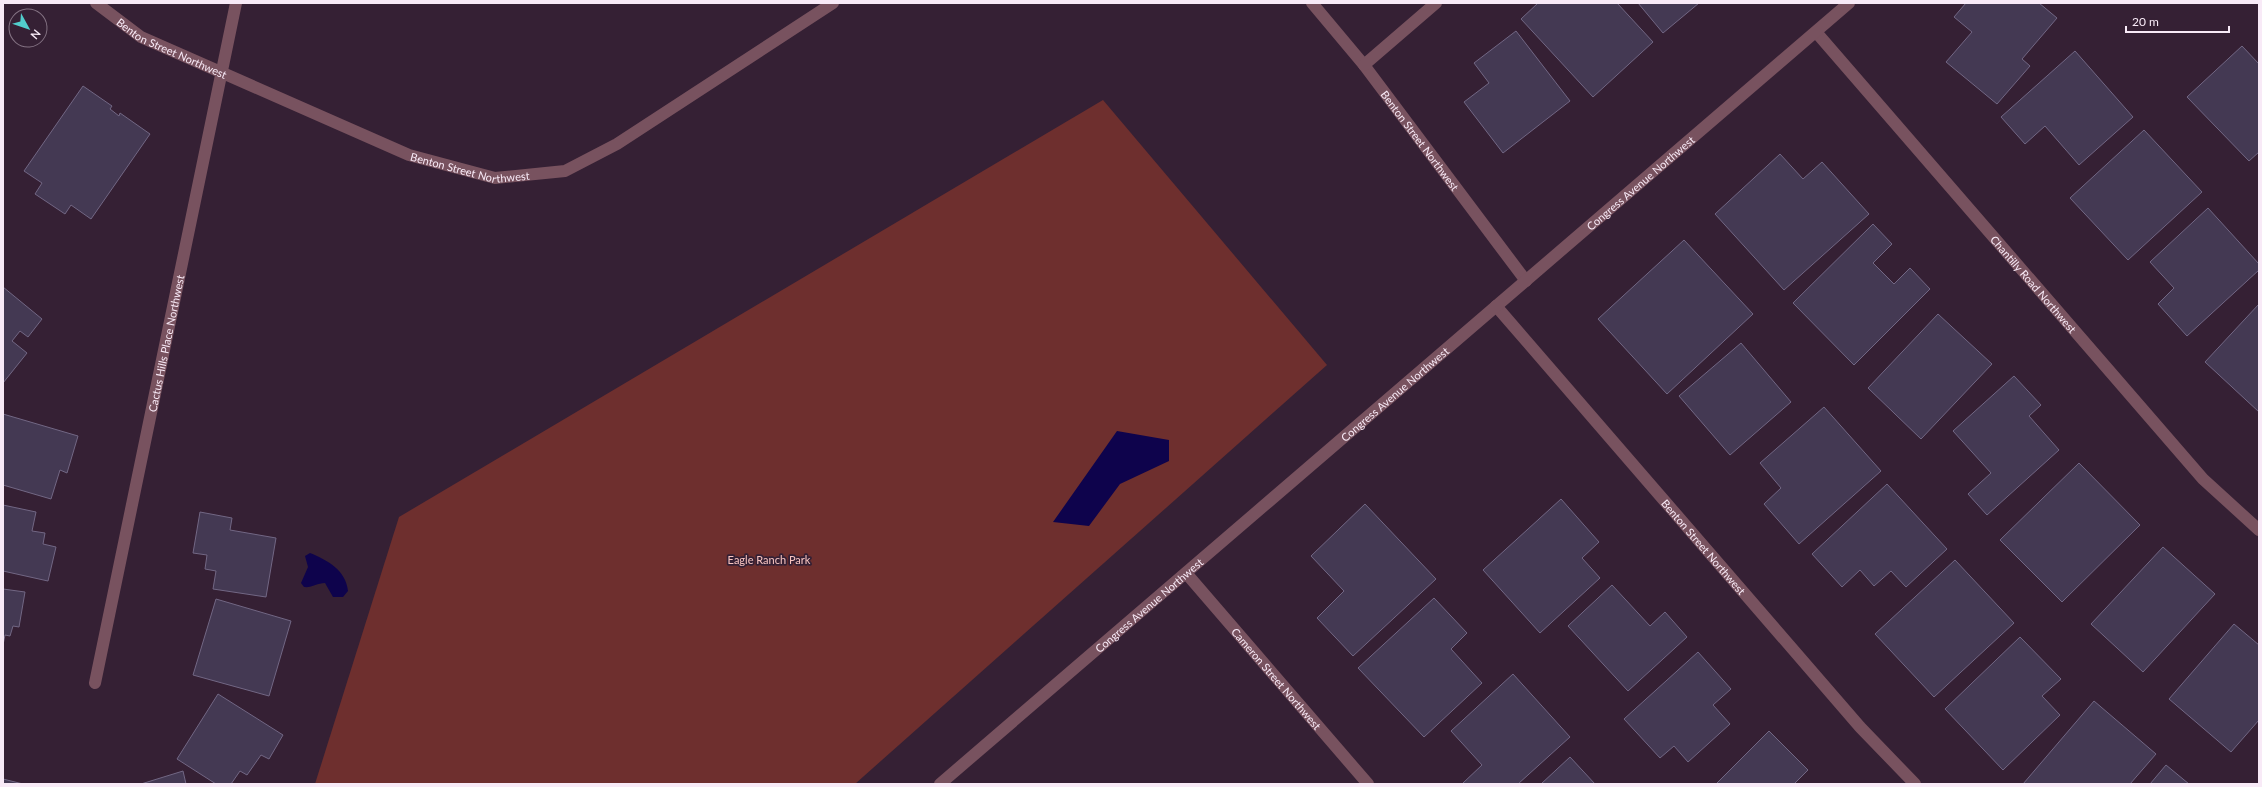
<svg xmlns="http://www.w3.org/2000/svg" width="2262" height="787" font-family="Lato,sans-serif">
<rect width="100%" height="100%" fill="#352034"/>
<path fill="#6e2f2e" d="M1103,100L1327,365L855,784H315L399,517Z"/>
<path fill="#0e034c" d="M1117,431L1169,440V461L1120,484L1089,526L1053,522Z
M310,553C327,560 346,570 348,591L343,597H333L325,583C317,583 312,588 304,587L301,583L308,567L305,556Z"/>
<path fill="#443953" stroke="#726784" d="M1538,3H1617L1653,42L1593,97L1521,19Z
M1638,3H1699L1663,33Z
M1966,3H2039L2057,18L2022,59L2030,66L1997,104L1946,62L1972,32L1954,17Z
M1516,31L1570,101L1503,153L1464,102L1489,83L1474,63Z
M2242,46L2259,64V152L2249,161L2187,97Z
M2075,51L2133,117L2079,165L2045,126L2025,144L2001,117Z
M83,86L112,106L110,109L119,116L120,113L150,134L91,219L71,205L65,214L35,194L42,183L24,171Z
M2144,130L2202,192L2128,260L2070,198Z
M1780,154L1803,179L1822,162L1869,214L1784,290L1715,214Z
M2208,208L2259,264V270L2187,336L2158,304L2174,288L2150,262Z
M1873,224L1892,244L1873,263L1894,284L1910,268L1930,289L1854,365L1793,303Z
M1684,240L1753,314L1667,394L1598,319Z
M3,287L42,319L28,337L20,331L12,341L27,353L3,383Z
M2259,304V412L2205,362Z
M1938,314L1992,364L1921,439L1868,388Z
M1741,343L1791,402L1730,455L1679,396Z
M2014,376L2041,405L2029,416L2059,450L1987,515L1968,494L1991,473L1953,431Z
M1824,407L1881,471L1799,544L1764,504L1781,488L1760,463Z
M3,414L78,436L67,473L60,470L51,499L3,485Z
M2079,463L2140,525L2062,602L2000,540Z
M1887,484L1947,549L1906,587L1891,571L1874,586L1860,570L1842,587L1812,554Z
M1561,499L1599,542L1582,558L1600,578L1540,633L1483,570Z
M1365,504L1436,579L1353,656L1317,618L1344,591L1311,556Z
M3,505L36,512L32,531L45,533L43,544L56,547L48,581L3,571Z
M200,512L232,518L230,530L276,538L266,597L213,589L216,571L205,569L207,555L193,553Z
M2163,547L2215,594L2143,672L2091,624Z
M1955,560L2014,623L1934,697L1875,634Z
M1612,585L1650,626L1665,612L1687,637L1628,691L1568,626Z
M3,589L25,592L19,627L13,626L10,636L5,635L3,645Z
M1434,598L1467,633L1451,649L1482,683L1424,737L1358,668Z
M216,599L291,621L269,696L193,675Z
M2234,624L2259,645V720L2231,752L2169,699Z
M2020,637L2061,679L2042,696L2060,715L2003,770L1945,709Z
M1698,652L1731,689L1713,705L1730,724L1688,762L1674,746L1660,758L1624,719Z
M1513,674L1570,737L1518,784H1464L1463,783L1482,765L1451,731Z
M218,694L283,735L269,759L261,755L247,775L240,771L231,784H216L177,759Z
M2094,701L2156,754L2130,784H2023Z
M1769,731L1808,770L1794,784H1716Z
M1570,757L1595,784H1541Z
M2166,765L2189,784H2150Z
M183,771L186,784H141Z
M3,779L23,784H3Z"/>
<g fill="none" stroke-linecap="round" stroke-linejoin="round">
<g stroke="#78525f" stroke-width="12">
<path id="s1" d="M96,3L141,37L409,155L495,178L565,171L617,144L833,3"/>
<path id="s2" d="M1312,3L1364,65L1526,281"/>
<path id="s3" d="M1816,32L2203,479L2259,530"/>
<path d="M1364,65L1436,3"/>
<path id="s4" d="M1496,306L1860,727L1915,784"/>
<path id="s5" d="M1186,573L1368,784"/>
<path id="s6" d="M95,683L236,3"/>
<path id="s7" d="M940,784L1849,3"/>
</g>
</g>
<g text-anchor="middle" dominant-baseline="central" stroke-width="3.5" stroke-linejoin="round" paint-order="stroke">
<g font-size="11" fill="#f8eaf7" stroke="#352034">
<text stroke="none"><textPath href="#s1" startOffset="89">Benton Street Northwest</textPath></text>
<text stroke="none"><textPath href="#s2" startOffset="175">Benton Street Northwest</textPath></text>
<text stroke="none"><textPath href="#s1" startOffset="412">Benton Street Northwest</textPath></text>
<text stroke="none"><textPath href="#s7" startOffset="923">Congress Avenue Northwest</textPath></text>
<text stroke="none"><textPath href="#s3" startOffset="333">Chantilly Road Northwest</textPath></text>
<text stroke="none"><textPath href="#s6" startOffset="347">Cactus Hills Place Northwest</textPath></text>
<text stroke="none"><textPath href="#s7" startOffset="599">Congress Avenue Northwest</textPath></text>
<text stroke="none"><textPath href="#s4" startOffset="318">Benton Street Northwest</textPath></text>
<text stroke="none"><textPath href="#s7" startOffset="275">Congress Avenue Northwest</textPath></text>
<text stroke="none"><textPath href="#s5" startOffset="139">Cameron Street Northwest</textPath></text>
</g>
<g font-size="11" fill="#f8c4c0" stroke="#352034">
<text x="769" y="559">Eagle Ranch Park</text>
</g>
</g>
<rect width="2262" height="787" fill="none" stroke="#f8eaf7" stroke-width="8"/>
<g transform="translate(28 28) rotate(130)"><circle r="19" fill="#352034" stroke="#837182"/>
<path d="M0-3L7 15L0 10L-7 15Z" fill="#52cdcc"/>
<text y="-6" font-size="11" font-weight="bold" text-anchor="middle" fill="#f8eaf7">N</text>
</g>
<path d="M2126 26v6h103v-6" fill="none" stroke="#f8eaf7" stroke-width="2"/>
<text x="2132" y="26" font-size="12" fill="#f8eaf7" stroke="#352034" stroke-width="3" paint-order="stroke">20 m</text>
</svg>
